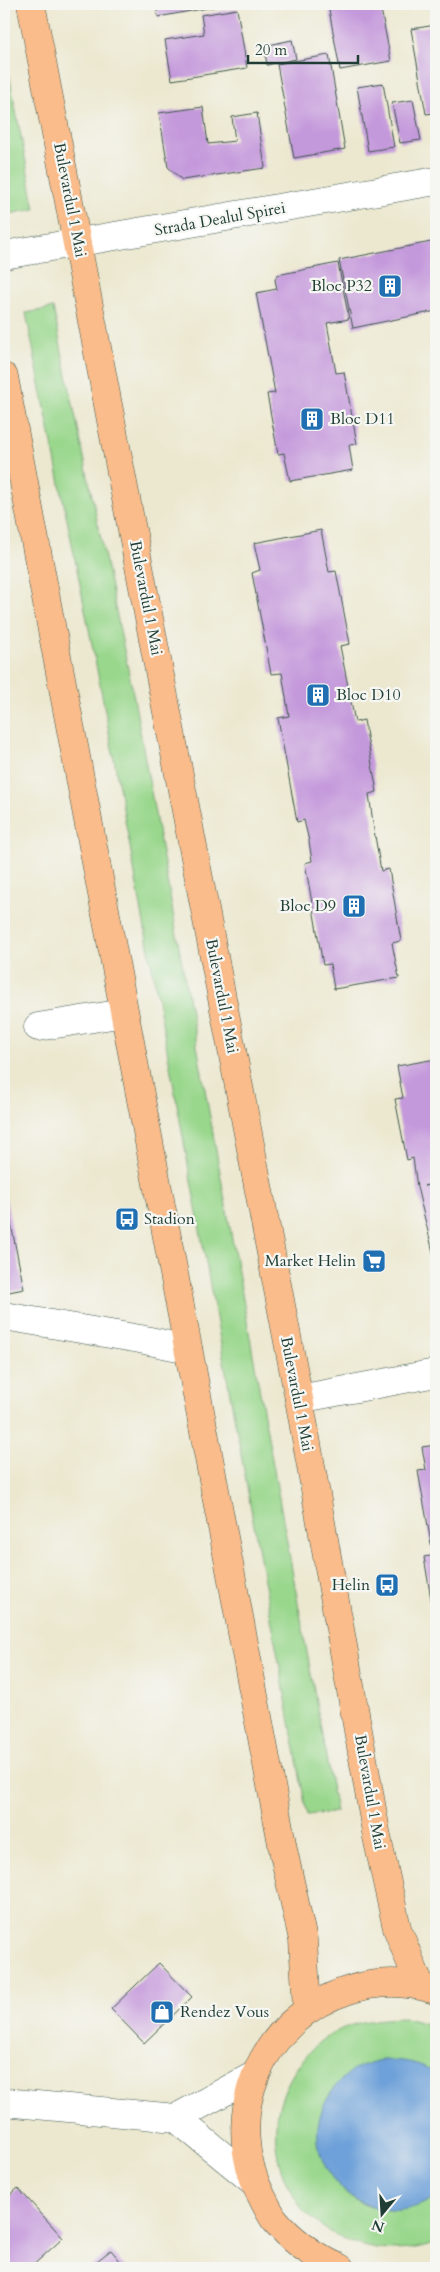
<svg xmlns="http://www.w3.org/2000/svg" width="440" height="2272" font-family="Cardo,serif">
<rect width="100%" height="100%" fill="#f6f6f2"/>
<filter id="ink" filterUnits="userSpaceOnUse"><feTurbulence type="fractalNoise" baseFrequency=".02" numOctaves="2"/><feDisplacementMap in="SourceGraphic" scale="10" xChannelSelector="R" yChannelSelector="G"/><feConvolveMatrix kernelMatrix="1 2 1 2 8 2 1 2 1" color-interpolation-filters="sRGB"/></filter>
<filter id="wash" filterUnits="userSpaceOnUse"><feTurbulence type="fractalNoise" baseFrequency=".0096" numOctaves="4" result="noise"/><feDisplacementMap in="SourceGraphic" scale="20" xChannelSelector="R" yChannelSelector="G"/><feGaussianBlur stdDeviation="1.12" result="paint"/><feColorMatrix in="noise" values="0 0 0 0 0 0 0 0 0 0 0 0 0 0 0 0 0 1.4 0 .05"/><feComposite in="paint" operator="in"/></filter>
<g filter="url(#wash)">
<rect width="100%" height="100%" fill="#ece8d0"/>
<path fill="#99d78c" stroke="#5c8a60" d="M4,49L35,209L9,214L4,190Z
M53,308L134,698L336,1812L307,1815L104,705L26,313Z
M406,2018L436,2027V2074L430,2069L343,2191C349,2195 356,2201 363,2204C386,2214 416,2210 436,2196V2242C421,2250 393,2251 377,2249C293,2237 249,2146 293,2074C302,2059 316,2043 332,2034C356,2020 379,2019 406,2018Z"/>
<path fill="#6ea1d9" stroke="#466f86" d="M380,2060C400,2060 420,2061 436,2074V2196C370,2244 284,2161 331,2093C338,2082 347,2073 359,2067C365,2064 373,2062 380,2060Z"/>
<g id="blocks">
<path fill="#c499db" d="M156,4H224V5L158,17Z
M328,4H380L391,61L340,70Z
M237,9L247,68L172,80L165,40L204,34L201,15Z
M436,25V123H435L434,113L426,114L411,29Z
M292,40L296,59L267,65L264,46Z
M329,55L345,149L294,158L277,64Z
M383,83L394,147L368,151L357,87Z
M413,100L421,140L400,143L392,103Z
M203,107L208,144L235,141L232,117L257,113L265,168L182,180L168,167L159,113Z
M436,241V311L353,328L339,260Z
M338,263L349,319L327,323L336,373L344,372L357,444L349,445L353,470L290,481L284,453L278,454L267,394L275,393L256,293L277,289L275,280L277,275Z
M321,530L329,572L336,571L350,644L340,646L355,722L364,720L377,792L369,794L374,830L381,871L389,869L401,941L392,943L399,978L334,989L330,964L323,965L305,863L312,861L309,841L304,820L297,822L278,718L289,716L282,673L271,674L252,573L260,570L254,543Z
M436,1059V1183L424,1186L436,1184V1256H434L417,1187L413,1158L407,1160L395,1099L403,1098L397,1066Z
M4,1199H6L24,1289L4,1293Z
M436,1445V1554H433L418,1471L426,1470L422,1447Z
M436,1555V1623H435L424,1557Z
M159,1963L192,1997L144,2043L111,2009Z
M18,2188L63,2238L30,2268H4V2201Z
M111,2250L126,2268H88Z"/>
</g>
</g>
<g filter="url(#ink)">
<use href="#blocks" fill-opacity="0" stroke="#3e574b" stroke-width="1"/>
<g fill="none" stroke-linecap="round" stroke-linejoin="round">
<g stroke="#3e574b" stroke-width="29">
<path id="minor" d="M4,255L436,181
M38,1027L124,1013
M4,1316L140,1339L188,1349
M299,1399L436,1373
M4,2102L176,2118L253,2181
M176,2118L255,2075"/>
</g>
<g stroke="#3e574b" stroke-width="29">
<path id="major" d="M31,4L299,1399L377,1837L397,1928L420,1986
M4,377L284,1854L303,1940L307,2010
M340,2268C315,2257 292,2241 274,2219C270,2213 266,2205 263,2199C219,2117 260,2018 349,1990C377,1981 407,1981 435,1990"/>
</g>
<use href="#minor" stroke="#fff" stroke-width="28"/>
<use href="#major" stroke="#fabc8b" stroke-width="28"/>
</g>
</g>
<defs>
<g id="building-square" transform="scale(1.25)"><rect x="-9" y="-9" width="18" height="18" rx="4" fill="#1f6fb2" stroke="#f6f6f2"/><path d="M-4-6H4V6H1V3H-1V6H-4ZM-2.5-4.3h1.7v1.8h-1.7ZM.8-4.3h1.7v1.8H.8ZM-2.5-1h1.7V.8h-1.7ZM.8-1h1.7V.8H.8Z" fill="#fff"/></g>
<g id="bus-square" transform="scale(1.25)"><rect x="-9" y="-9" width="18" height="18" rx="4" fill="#1f6fb2" stroke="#f6f6f2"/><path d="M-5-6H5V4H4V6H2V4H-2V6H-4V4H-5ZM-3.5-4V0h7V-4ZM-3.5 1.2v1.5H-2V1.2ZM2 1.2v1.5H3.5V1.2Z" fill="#fff"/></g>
<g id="supermarket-square" transform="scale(1.25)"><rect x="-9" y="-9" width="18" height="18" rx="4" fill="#1f6fb2" stroke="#f6f6f2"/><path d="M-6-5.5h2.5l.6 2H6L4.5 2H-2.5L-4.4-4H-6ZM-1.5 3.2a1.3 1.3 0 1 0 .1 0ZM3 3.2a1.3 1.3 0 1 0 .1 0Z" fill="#fff"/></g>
<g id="shop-square" transform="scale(1.25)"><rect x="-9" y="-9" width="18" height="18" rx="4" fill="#1f6fb2" stroke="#f6f6f2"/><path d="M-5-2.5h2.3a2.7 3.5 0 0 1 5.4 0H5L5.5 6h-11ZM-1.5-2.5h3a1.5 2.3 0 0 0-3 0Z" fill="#fff"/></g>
</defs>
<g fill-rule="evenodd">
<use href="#building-square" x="390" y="286"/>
<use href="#building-square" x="312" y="419"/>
<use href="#building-square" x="318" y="695"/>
<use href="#building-square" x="354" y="906"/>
<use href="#bus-square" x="127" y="1219"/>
<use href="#supermarket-square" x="374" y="1261"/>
<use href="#bus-square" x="387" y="1585"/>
<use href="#shop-square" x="162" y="2012"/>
</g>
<g text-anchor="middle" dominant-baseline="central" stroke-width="4.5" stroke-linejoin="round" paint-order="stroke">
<g font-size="16" fill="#1f3d34" stroke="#f6f6f2">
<text transform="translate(70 200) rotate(79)">Bulevardul 1 Mai</text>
<text transform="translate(220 219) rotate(-10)">Strada Dealul Spirei</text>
<text transform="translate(146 598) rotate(79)">Bulevardul 1 Mai</text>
<text transform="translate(222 996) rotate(79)">Bulevardul 1 Mai</text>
<text transform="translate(297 1394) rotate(79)">Bulevardul 1 Mai</text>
<text transform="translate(370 1792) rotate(80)">Bulevardul 1 Mai</text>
</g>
<g font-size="16" fill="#1f3d34" stroke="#f6f6f2" text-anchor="end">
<text x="372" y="286">Bloc P32</text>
<text x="330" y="419" text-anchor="start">Bloc D11</text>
<text x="336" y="695" text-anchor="start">Bloc D10</text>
<text x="336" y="906">Bloc D9</text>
<text x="144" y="1219" text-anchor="start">Stadion</text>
<text x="356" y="1261">Market Helin</text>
<text x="370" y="1585">Helin</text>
<text x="180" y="2012" text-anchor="start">Rendez Vous</text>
</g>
</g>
<rect width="440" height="2272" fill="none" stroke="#f6f6f2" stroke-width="20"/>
<g transform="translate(382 2214) rotate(198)" stroke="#f6f6f2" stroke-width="4" paint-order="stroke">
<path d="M0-4L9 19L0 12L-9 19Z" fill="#1f3d34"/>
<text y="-8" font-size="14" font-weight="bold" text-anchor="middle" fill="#1f3d34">N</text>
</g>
<path d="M248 55v8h110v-8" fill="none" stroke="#1f3d34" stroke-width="2.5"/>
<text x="255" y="55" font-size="15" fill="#1f3d34" stroke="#f6f6f2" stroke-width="4" paint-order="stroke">20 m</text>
</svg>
